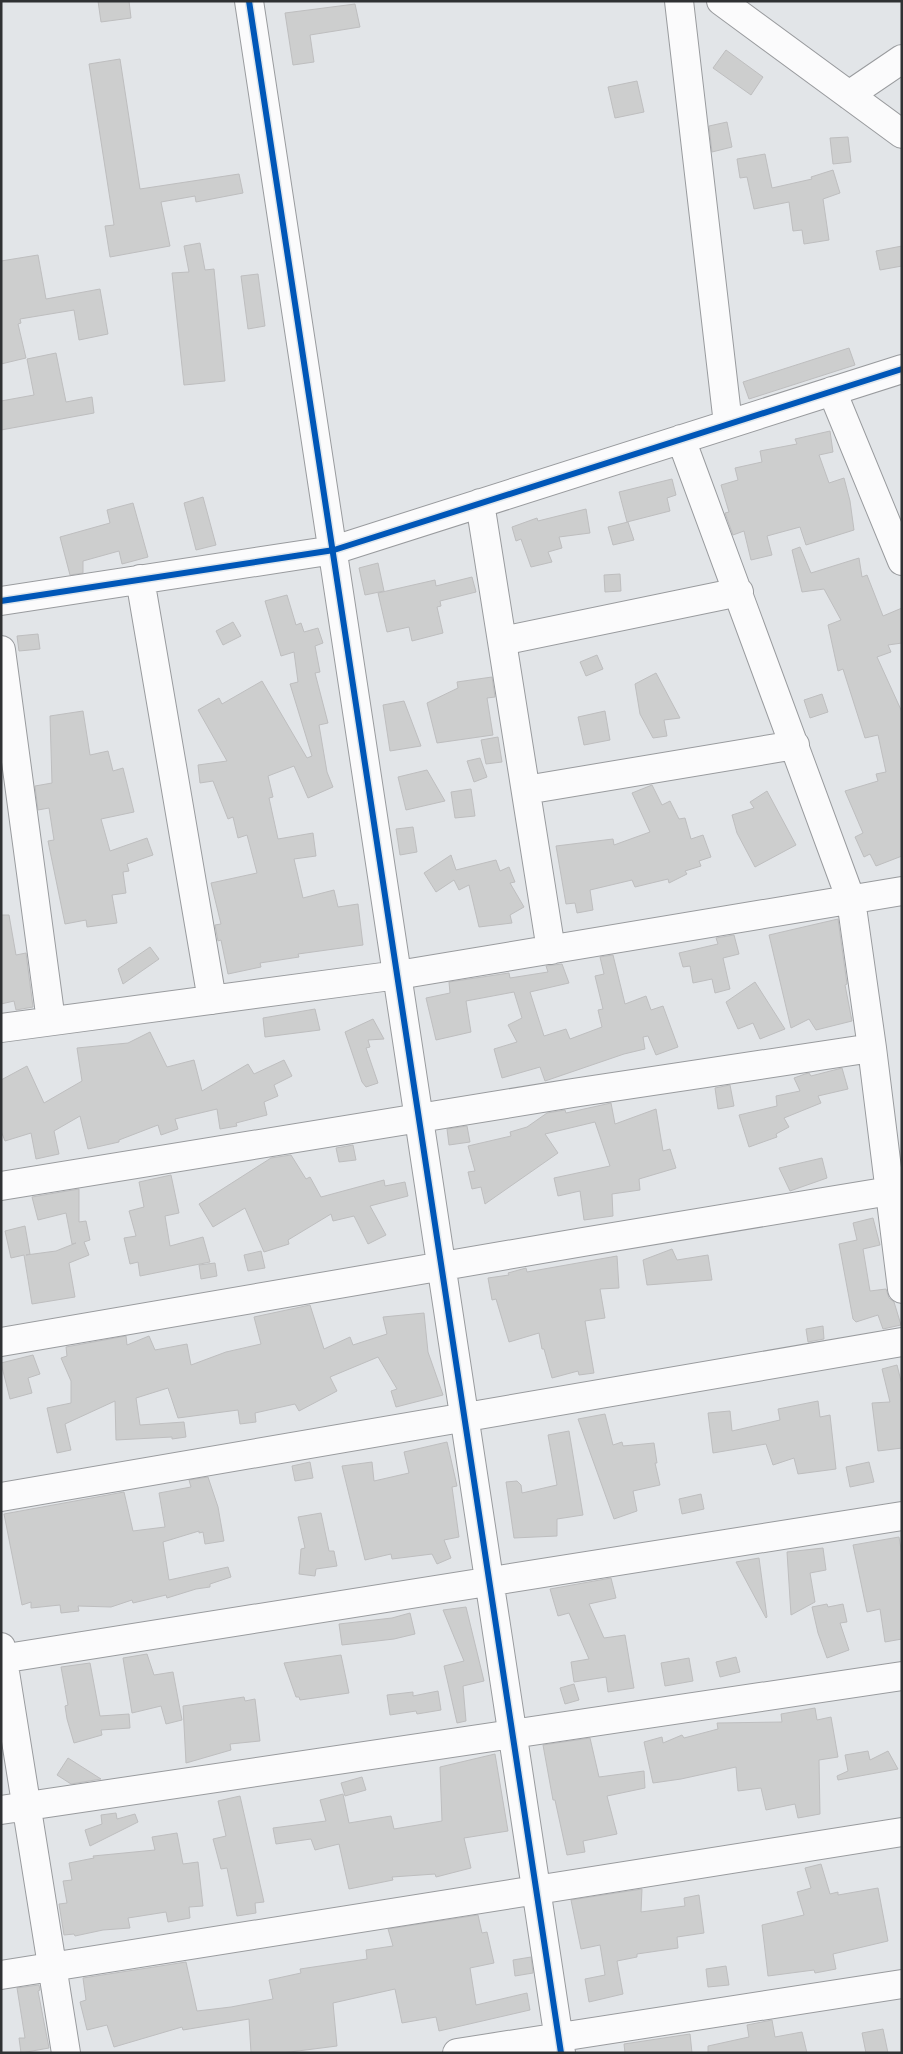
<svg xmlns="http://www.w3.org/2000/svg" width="903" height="2054" font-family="Quicksand,sans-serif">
<rect width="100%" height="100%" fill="#e2e5e8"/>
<path fill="#cdcece" stroke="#bebebf" d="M98,1H129L131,18L101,22Z
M355,4L360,27L310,35L314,62L293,65L285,13Z
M726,50L763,77L751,95L713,68Z
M120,59L140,189L239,174L243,193L196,202L195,196L161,202L170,246L110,257L105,226L114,225L89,64Z
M637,81L644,112L615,118L608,87Z
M727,122L732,147L712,152L709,126Z
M848,137L851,162L833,164L830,138Z
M765,154L772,188L812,179L811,177L833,170L840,193L823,199L829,240L804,244L802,230L793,231L789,202L754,209L747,177L740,178L737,159Z
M200,243L205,270L214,269L225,381L184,385L172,273L189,272L184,246Z
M902,246V266L880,270L876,251Z
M38,255L46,299L100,289L108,334L79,340L74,310L20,319L21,323L18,324L26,358L1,364V261Z
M258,274L265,326L248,329L241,276Z
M849,348L855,365L749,399L743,382Z
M56,353L66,402L92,397L94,413L1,430V401L34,395L27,359Z
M830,431L833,452L819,455L829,483L844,478L850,501L854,530L806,545L800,527L767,536L772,555L751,560L744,531L733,535L725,513L729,512L721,485L738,480L735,468L762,462L760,451L797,444L795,439Z
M672,479L676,495L667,498L670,511L627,522L619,492Z
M203,497L216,545L196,550L184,503Z
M133,503L148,557L122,564L119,551L83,561V573L70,575L60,537L110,523L107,510Z
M586,509L590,533L559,537L562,548L548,552L552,562L531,567L521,539L516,541L512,527L537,518L538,521Z
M628,522L634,540L613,545L608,527Z
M800,547L811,573L859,558L862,577L867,575L883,616L902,608V643L888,645L891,652L877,657L902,712V856L876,866L870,854L864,857L855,837L863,833L845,791L878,781L876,774L886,772L878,735L865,738L843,669L838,671L828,625L841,620L824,589L802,592L792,550Z
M378,563L384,591L365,595L359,568Z
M620,574L621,591L605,592L604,575Z
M472,577L476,592L440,601L441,606L437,607L443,633L412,641L409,627L387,632L378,593L435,580L436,586Z
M287,595L296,625L301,623L304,632L318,628L323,643L315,646L320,672L315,673L328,723L319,725L327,772L333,787L308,798L294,766L268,776L273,797L269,798L278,839L313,833L316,856L294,859L303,898L334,890L338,907L358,904L363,945L298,954L299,957L260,963L261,967L228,974L221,940L218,941L215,925L221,924L211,883L257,873L247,835L238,838L233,817L228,819L213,781L200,783L198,765L227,761L198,710L219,698L222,704L262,681L307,758L312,756L290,684L298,682L294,652L281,656L265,601Z
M233,622L241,636L223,645L216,631Z
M38,634L40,649L19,651L17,636Z
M597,655L603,669L586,676L580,662Z
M656,673L680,718L664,720L667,736L653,738L640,714L635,684Z
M492,677L495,697L487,698L493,735L437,743L427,703L458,688L457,682Z
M822,694L828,712L810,718L804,700Z
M404,701L421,746L390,751L383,705Z
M83,711L90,755L108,751L113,771L123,768L134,812L101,819L110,851L147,838L153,855L127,864L129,871L123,872L126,893L112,895L117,923L87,927L86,920L65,924L48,841L54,840L49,808L38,810L35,786L52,783L50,716Z
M605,711L610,740L584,745L578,717Z
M498,737L502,762L486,764L481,740Z
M480,758L487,777L474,782L467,761Z
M427,770L445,801L406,810L398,777Z
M652,785L662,805L670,801L679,819L685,818L691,839L703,835L711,857L699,861L701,866L685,871L687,874L669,883L668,879L635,887L632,880L590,890L593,910L577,913L575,903L566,904L556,846L613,839L614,845L650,832L632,793Z
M471,789L475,816L455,818L451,792Z
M767,791L796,845L755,867L737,833L732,815L754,808L750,802Z
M413,827L417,852L400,855L396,829Z
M451,855L456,870L496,860L500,871L509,867L515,882L510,883L524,907L510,915L512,923L479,927L469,885L459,890L454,880L436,892L424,873Z
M1,915H9L16,955L26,953L33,1007L16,1010L14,1001L1,1004Z
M838,919L847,984L845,985L852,1021L816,1030L809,1019L791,1028L769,935Z
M734,935L739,954L723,958L730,989L715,993L712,979L693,983L690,966L683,967L679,953L718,944L716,938Z
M150,947L159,959L123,984L118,969Z
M613,955L625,1004L646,996L651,1010L663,1006L678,1047L656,1055L648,1036L643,1037L645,1049L624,1054L545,1081L540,1067L502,1078L494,1049L517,1042L508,1025L522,1018L514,992L466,1001L471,1032L436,1040L426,998L450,993L449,982L509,973L510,978L548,972L546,966L562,964L569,983L530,992L544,1036L566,1029L570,1039L602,1027L598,1010L603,1009L595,976L604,974L600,957Z
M755,982L785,1029L760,1039L753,1023L738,1029L726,1002Z
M315,1009L320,1030L265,1037L263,1018Z
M373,1019L384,1039L368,1040L370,1047L366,1048L378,1083L366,1087L362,1082L345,1032Z
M150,1032L167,1067L194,1060L202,1091L248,1064L254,1074L284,1060L292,1076L274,1085L278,1096L264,1102L267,1115L236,1123L237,1126L220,1129L217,1109L175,1119L178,1129L161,1135L158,1125L119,1140V1142L88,1149L80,1116L54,1131L59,1154L36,1159L31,1133L5,1141L1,1131V1080L27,1066L44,1103L82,1081L77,1048L128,1043Z
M842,1068L848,1089L818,1096L821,1103L784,1118L789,1127L776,1134L777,1137L749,1147L739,1115L777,1106L776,1096L800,1091L794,1078L805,1074L809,1073L811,1076Z
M730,1085L734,1106L718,1109L715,1088Z
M611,1103L615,1124L656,1109L663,1151L670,1149L676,1168L639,1179L640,1190L612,1194L613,1216L584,1220L580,1191L558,1196L554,1178L610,1166L595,1122L545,1134L558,1153L485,1204L481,1187L472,1189L468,1172L475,1171L468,1146L511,1136L510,1132L527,1127L547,1113L565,1110L566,1113Z
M467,1126L470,1142L449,1145L447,1129Z
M353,1145L356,1160L339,1162L336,1148Z
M291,1155L306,1179L310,1177L321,1197L384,1180L385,1186L405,1182L408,1196L370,1206L386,1235L368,1244L354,1216L333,1221L331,1214L288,1240L289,1244L264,1252L245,1208L213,1227L199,1204L271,1158Z
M822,1158L827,1178L790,1191L779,1168Z
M171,1175L179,1213L165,1216L170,1246L203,1237L210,1262L140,1276L138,1262L130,1264L124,1238L136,1236L129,1211L144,1207L139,1182Z
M79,1189V1222L86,1221L90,1240L84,1242L89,1255L69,1263L75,1297L32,1304L24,1255L11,1258L5,1231L25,1226L30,1254L26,1255L56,1251L76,1243L72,1244L66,1213L38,1220L32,1197Z
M873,1218L880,1245L863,1249L870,1291L886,1289L889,1298L894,1302L901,1325L883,1329L878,1315L856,1322L853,1319L839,1244L857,1240L853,1223Z
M672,1249L677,1260L708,1255L712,1280L647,1285L643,1260Z
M261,1251L265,1268L248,1271L244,1255Z
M617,1256L619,1288L600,1289L605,1318L585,1321L594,1373L579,1375L578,1371L552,1378L544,1349H542L539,1333L509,1342L496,1299L492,1300L488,1278L509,1275L508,1273L526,1268L527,1272Z
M215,1263L217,1276L201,1279L199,1265Z
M310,1305L324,1349L350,1337L353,1345L387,1334L383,1317L424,1313L428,1352L443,1395L396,1407L391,1391L397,1389L378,1357L330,1377L337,1391L299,1411L295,1404L255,1413L256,1422L240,1424L238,1410L178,1418L168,1388L136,1398L140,1425L184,1422L186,1437L172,1439V1437L116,1440L115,1401L65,1424L71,1450L57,1453L47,1408L71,1403V1381L61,1358L67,1356L66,1347L126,1336L127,1345L149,1336L155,1350L187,1344L191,1365L226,1352L261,1344L254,1317Z
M823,1326L824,1339L808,1342L806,1329Z
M33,1355L40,1374L28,1378L32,1393L10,1399L1,1363Z
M897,1365L902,1385V1448L878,1451L872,1403L890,1402L882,1369Z
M818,1401L820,1417L830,1415L836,1469L798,1474L794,1458L773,1465L766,1444L713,1453L708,1413L730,1411L732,1431L780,1420L778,1409Z
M605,1414L613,1445L622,1442L623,1446L654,1443L657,1463H655L660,1485L633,1491L637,1511L614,1519L578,1419Z
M569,1431L583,1515L557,1519V1536L514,1538L506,1482L517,1481L521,1485L522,1493L557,1485L548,1435Z
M447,1442L457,1486L452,1487L459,1537L444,1540L451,1558L437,1564L432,1554L392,1559L391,1554L365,1560L342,1466L372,1462L374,1481L409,1473L404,1452Z
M310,1462L313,1478L295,1481L292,1466Z
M869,1462L874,1482L850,1487L846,1467Z
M208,1477L218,1507L224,1541L205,1544L203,1532L199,1533V1531L163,1542L169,1580L228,1567L231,1577L210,1584V1587L196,1589L167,1598L166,1595L133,1603L132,1600L111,1607L78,1606L79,1611L61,1613L60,1605L31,1608V1602L22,1605L4,1514L124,1492L133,1531L165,1527L159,1493L191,1487L189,1480Z
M701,1494L704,1509L682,1514L679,1499Z
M321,1513L329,1551H334L337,1566L316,1569L315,1576L299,1574L301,1549L305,1548L298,1517Z
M899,1537L902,1555V1639L885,1642L880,1609L867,1612L853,1545Z
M823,1548L826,1570L810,1573L815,1602L791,1615L787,1552Z
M759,1558L767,1617L766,1618L736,1562Z
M611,1578L616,1598L589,1604L604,1638L625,1635L634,1688L608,1692L606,1677L574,1682L571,1662L589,1659L569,1613L558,1616L550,1589Z
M827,1604L828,1607L843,1604L847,1622L840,1623L849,1650L827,1658L818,1633L812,1607Z
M466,1607L484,1681L463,1686L466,1721L457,1723L444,1666L464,1661L443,1610Z
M410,1613L415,1634L394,1639L342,1645L339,1624L392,1618Z
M147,1654L154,1675L173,1672L182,1720L166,1724L161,1706L132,1713L123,1658Z
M341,1655L349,1693L300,1700L299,1697H296L284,1663Z
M736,1657L740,1672L720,1677L716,1662Z
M689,1658L693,1681L665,1686L661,1663Z
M90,1663L100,1716L129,1714L130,1728L101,1730L102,1735L74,1743L67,1719L65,1706L68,1705L61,1667Z
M574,1684L579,1700L565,1704L560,1688Z
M438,1691L441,1710L417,1714L416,1711L390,1715L387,1695L413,1692V1696Z
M244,1697L245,1701L255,1699L260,1741L230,1744L231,1750L186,1763L183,1706Z
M815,1708L817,1720L831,1717L838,1757L819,1760L820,1814L798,1818L795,1804L766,1810L761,1788L738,1791L736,1767L681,1779L653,1783L644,1742L662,1737L663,1743L682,1735L684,1738L718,1729L717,1723L782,1722L781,1714Z
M590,1738L599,1777L644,1771L645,1788L607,1796L617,1834L583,1841L585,1852L567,1855L555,1800H553L543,1745Z
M868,1751L870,1760L888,1751L898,1769L838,1780L837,1776L848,1771L845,1755Z
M495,1754L508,1831L464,1838L471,1868L436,1877L435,1874L392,1877L393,1880L349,1889L339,1844L315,1850L311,1839L276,1844L273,1828L326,1821L320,1800L343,1794L349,1823L391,1816L394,1829L442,1821L440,1767Z
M68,1758L101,1779L71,1784L57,1775Z
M362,1777L366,1790L345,1796L341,1783Z
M240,1796L264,1902L255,1903L256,1913L237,1916L227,1868L221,1869L213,1839L226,1836L218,1801Z
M116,1813L117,1819L135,1814L138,1822L90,1846L85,1830L102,1824L101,1815Z
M177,1833L183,1864L198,1862L203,1906L189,1907L190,1918L168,1922L166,1912L128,1918L130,1928L103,1930L75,1936L74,1934L64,1935L59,1904L67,1903L63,1881L72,1880L69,1863L94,1858L93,1856L155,1850L152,1837Z
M821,1864L830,1894L838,1892V1895L878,1888L888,1941L833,1954L836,1969L815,1973L814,1970L768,1976L762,1925L804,1915L797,1892L811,1888L805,1868Z
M642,1889L641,1912L685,1906L684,1898L699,1895L704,1933L677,1937L678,1948L637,1954V1957L617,1961L623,1994L589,2002L585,1979L605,1975L600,1945L581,1949L571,1900Z
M478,1915L482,1933L487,1932L494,1963L470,1968L476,2005L527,1993L530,2010L439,2031L436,2017L402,2023L395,1989L333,2003L337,2046L282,2053H251L249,2019L183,2030L182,2027L114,2047L107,2025L87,2030L80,2002L86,2000L83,1978L186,1962L197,2011L231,2007L273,1999L269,1980L301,1973L300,1969L367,1959L366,1950L393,1946L388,1929Z
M531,1957L533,1973L515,1976L513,1960Z
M726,1966L729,1985L708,1987L706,1969Z
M39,1985L40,1990L38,1991L49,2048L21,2053L19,2038H25L17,1988Z
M772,2020L775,2037L802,2032L807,2053H708V2046L749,2037L747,2025Z
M883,2029L888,2053H866L862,2033Z
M690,2034L692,2053H625L624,2044Z"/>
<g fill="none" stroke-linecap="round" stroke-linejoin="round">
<g stroke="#999b9e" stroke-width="30">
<path id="minor" d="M249,1L561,2053
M679,1L728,424
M721,1L902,134
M849,95L902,59
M832,391L902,561
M681,439L851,900L872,1048L902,1289
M480,503L551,950
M140,579L212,1000
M1,601L334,550L902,369
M502,641L739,592
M1,650L51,1021
M526,790L795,745
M1,1028L398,975L902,891
M1,1186L573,1093L872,1048
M1,1342L583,1242L890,1191
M1,1497L902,1342
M1,1647L66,2053
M1,1659L902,1516
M1,1810L902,1676
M1,1975L902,1832
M457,2053L902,1984"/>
</g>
<use href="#minor" stroke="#fbfbfc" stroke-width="28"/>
<g stroke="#dfe6eb" stroke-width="9">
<path id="cycleway" d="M249,1L561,2053
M1,601L334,550L902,369"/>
</g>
<use href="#cycleway" stroke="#0057b8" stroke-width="6"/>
</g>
<rect width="903" height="2054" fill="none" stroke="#2f3133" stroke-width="5"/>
</svg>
